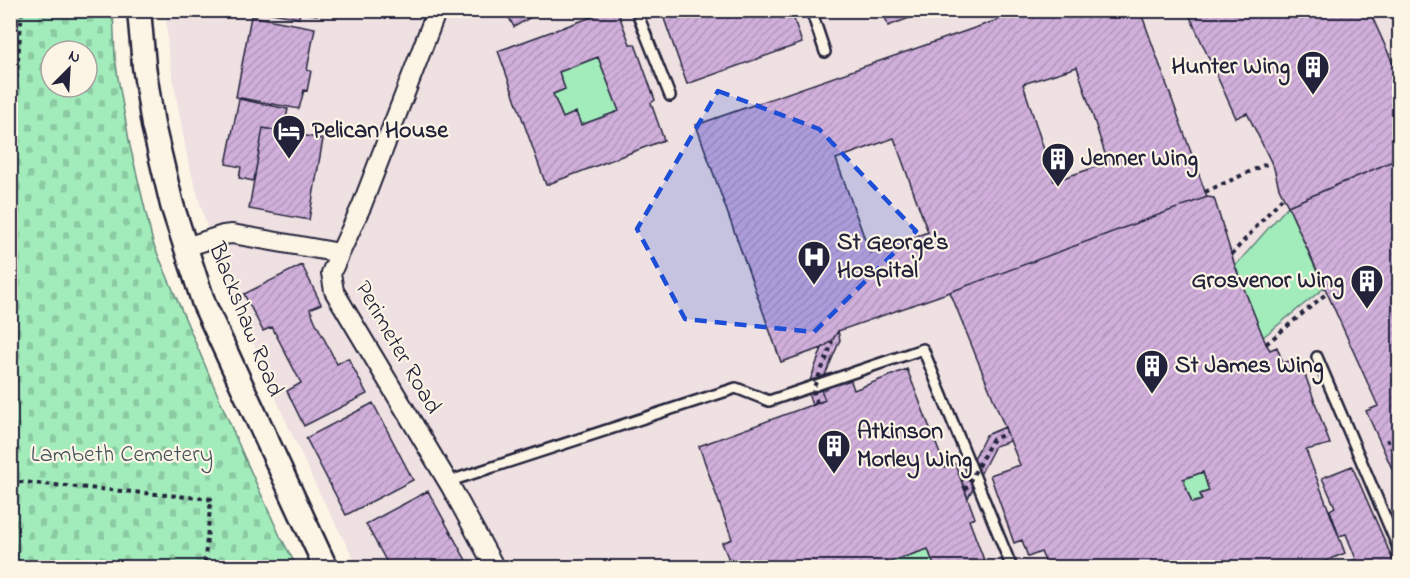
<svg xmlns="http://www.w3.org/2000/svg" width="1410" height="578" font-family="'Indie Flower',sans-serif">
<defs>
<pattern id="cemetery-stones" width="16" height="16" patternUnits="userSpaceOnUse" patternTransform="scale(1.5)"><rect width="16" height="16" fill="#a2ecbb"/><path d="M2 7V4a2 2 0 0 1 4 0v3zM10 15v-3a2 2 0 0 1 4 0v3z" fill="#8bcaa2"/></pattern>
<pattern id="building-hatch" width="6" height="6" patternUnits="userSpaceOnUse" patternTransform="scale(1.5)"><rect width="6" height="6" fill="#d0afda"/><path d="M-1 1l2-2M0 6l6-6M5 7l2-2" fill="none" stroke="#b296bc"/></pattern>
</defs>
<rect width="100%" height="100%" fill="#fcf5e5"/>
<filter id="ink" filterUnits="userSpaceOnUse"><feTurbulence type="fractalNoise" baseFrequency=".0167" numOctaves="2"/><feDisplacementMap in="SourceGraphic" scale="12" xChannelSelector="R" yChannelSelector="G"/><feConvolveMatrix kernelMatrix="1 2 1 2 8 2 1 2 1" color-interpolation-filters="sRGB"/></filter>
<g filter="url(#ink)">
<path fill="#efe0e2" d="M166,11H1399V567H358L317,488L283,415L210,238L188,161L168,51Z"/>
<path fill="#a2ecbb" stroke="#62877b" stroke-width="1.5" d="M598,57L619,111L581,125L576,113L563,118L553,94L565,89L559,72Z
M1288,206L1324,288L1263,337L1235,266Z
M1203,472L1209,491L1200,494L1202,500L1192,503L1183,479Z
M928,549L935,568H872Z"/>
<path fill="url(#cemetery-stones)" stroke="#62877b" stroke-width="1.5" fill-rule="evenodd" d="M10,11H113L115,57L118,78L130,146L153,243L242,452L280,536L297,567H11ZM51,51H87V87H51Z"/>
<path fill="url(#building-hatch)" stroke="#22223b" stroke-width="1.5" fill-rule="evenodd" d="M255,10H318L317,15L300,12L299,18Z
M505,10H543L514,27Z
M611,10H617L630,44H635L655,100L651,103L664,140L546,185L498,51ZM598,57L619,111L581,125L576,112L563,118L553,94L565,89L559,72Z
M661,10H791L802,43L687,84Z
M883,10H910L912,17L888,26Z
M1026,10H1140L1207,197L950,292L838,331L832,341L822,348L781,362L696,125ZM1077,67L1108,163L1054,181L1023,84ZM894,138L928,232L870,253L836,159Z
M1187,10H1369L1400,79V158L1288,206L1279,188L1274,168L1247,113L1236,118Z
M251,16L315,28L307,70L311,71L307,91L304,90L299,109L236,97Z
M239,99L288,109L283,132L263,128L254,181L239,178L241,167L226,164Z
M263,128L323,139L309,220L249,209Z
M1400,158V471L1394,473L1366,411L1378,406L1288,206Z
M1207,197L1214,198L1235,266L1266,344L1270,350L1277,347L1283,363L1299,358L1330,444L1306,450L1345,553L1309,568H1048L1041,552L1028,557L1022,540L1014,543L990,475L1020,465L950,292ZM1203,472L1209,491L1200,494L1202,500L1192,503L1183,479Z
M302,265L321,304L310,309L315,321L337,364L348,358L367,394L304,426L287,391L301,383L272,327L263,331L244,294Z
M838,331L840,340L820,387L825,400L812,406L807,389L822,348L832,341Z
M907,369L945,467L955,464L975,518L969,520L987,568H935L928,549L872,568H729L732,567L722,543L732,539L699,446L825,400L820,387L849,375L854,390Z
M373,403L413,480L346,515L306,438Z
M1005,427L1010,441L995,446L968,498L962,482L986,435Z
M1352,466L1396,567L1394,568L1336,567L1356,559L1346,534L1339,536L1330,510L1335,507L1322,478Z
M428,491L468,564L460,568H390L366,524Z"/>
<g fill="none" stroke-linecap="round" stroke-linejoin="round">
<g stroke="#22223b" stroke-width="14">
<path id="service" d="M636,10L670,96
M811,10L825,52
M1317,357L1400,552
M447,482L736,388L769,401L923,349L1012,568"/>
</g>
<g stroke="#22223b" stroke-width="22">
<path id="minor" d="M437,10L362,205L331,273L334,291L451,487L495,568
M186,247L223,235L232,234L340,253"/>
</g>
<g stroke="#22223b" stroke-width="27">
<path id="tertiary" d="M139,10L144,66L153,125L172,205L204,304L326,568"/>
</g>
<path stroke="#22223b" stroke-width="4" stroke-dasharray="4.5 4.5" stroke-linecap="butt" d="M10,159L22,10
M1205,192L1271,162
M1231,255L1283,197
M1266,344L1327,293
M1387,439L1400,466
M10,481L211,499L204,568"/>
<use href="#service" stroke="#fcf5e5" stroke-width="9"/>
<use href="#minor" stroke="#fcf5e5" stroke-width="18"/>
<use href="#tertiary" stroke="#fcf5e5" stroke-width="22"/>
<path stroke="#22223b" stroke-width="4" stroke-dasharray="4.5 4.5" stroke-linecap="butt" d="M817,403L813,389L828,355L832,341
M965,490L992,440L1007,433"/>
</g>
</g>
<path fill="#1d4ed8" fill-opacity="0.2" stroke="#1d4ed8" stroke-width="4.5" stroke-dasharray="12 8" stroke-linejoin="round" d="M718,91L819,129L916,231L814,332L685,319L637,229Z"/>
<defs>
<g id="building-pin" transform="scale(1.725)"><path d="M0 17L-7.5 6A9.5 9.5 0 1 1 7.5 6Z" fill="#22223b" stroke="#fcf5e5"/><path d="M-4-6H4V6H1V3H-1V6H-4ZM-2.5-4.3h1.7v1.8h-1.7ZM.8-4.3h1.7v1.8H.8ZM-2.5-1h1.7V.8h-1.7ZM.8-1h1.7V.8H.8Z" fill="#fff"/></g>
<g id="hotel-pin" transform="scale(1.725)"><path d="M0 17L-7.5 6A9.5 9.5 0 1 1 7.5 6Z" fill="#22223b" stroke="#fcf5e5"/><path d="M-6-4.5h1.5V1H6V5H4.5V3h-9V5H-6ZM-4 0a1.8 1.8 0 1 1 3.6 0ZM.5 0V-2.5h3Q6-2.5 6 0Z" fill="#fff"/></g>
<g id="hospital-pin" transform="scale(1.725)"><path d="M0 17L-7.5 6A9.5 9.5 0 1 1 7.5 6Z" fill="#22223b" stroke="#fcf5e5"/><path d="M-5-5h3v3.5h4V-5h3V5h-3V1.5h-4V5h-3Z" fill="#fff"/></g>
</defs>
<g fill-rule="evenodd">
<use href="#building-pin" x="1313" y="67"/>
<use href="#hotel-pin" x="289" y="131"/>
<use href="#building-pin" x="1058" y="159"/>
<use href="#hospital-pin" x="814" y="257"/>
<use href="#building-pin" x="1367" y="281"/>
<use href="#building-pin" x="1152" y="366"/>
<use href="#building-pin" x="834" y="446"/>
</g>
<g text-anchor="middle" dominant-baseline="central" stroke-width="4.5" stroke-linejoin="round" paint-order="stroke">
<g font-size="24" font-weight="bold" fill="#22223b" stroke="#fcf5e5" text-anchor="start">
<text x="1290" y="67" text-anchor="end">Hunter Wing</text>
<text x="312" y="131">Pelican House</text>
<text x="1081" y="159">Jenner Wing</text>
<text x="837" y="243">St George's<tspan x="837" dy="28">Hospital</tspan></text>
<text x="1344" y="281" text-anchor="end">Grosvenor Wing</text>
<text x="1175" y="366">St James Wing</text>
<text x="857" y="432">Atkinson<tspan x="857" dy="28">Morley Wing</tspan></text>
</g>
<g font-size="24" fill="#22223b" stroke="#fcf5e5">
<text transform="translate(245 320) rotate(68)">Blackshaw Road</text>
<text transform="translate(397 348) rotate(60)">Perimeter Road</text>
</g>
<g font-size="24" fill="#42545b" stroke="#fcf5e5">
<text x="122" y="455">Lambeth Cemetery</text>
</g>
</g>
<rect width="1410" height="578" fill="none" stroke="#fcf5e5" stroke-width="36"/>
<rect x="18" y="18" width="1374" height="542" fill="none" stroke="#22223b" stroke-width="2" filter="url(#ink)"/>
<g transform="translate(69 69) rotate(24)"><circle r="28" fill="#fcf5e5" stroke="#a5a1a1" stroke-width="1.5"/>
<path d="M0-4.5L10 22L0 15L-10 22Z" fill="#22223b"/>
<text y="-9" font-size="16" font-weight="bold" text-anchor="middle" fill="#22223b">N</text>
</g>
</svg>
